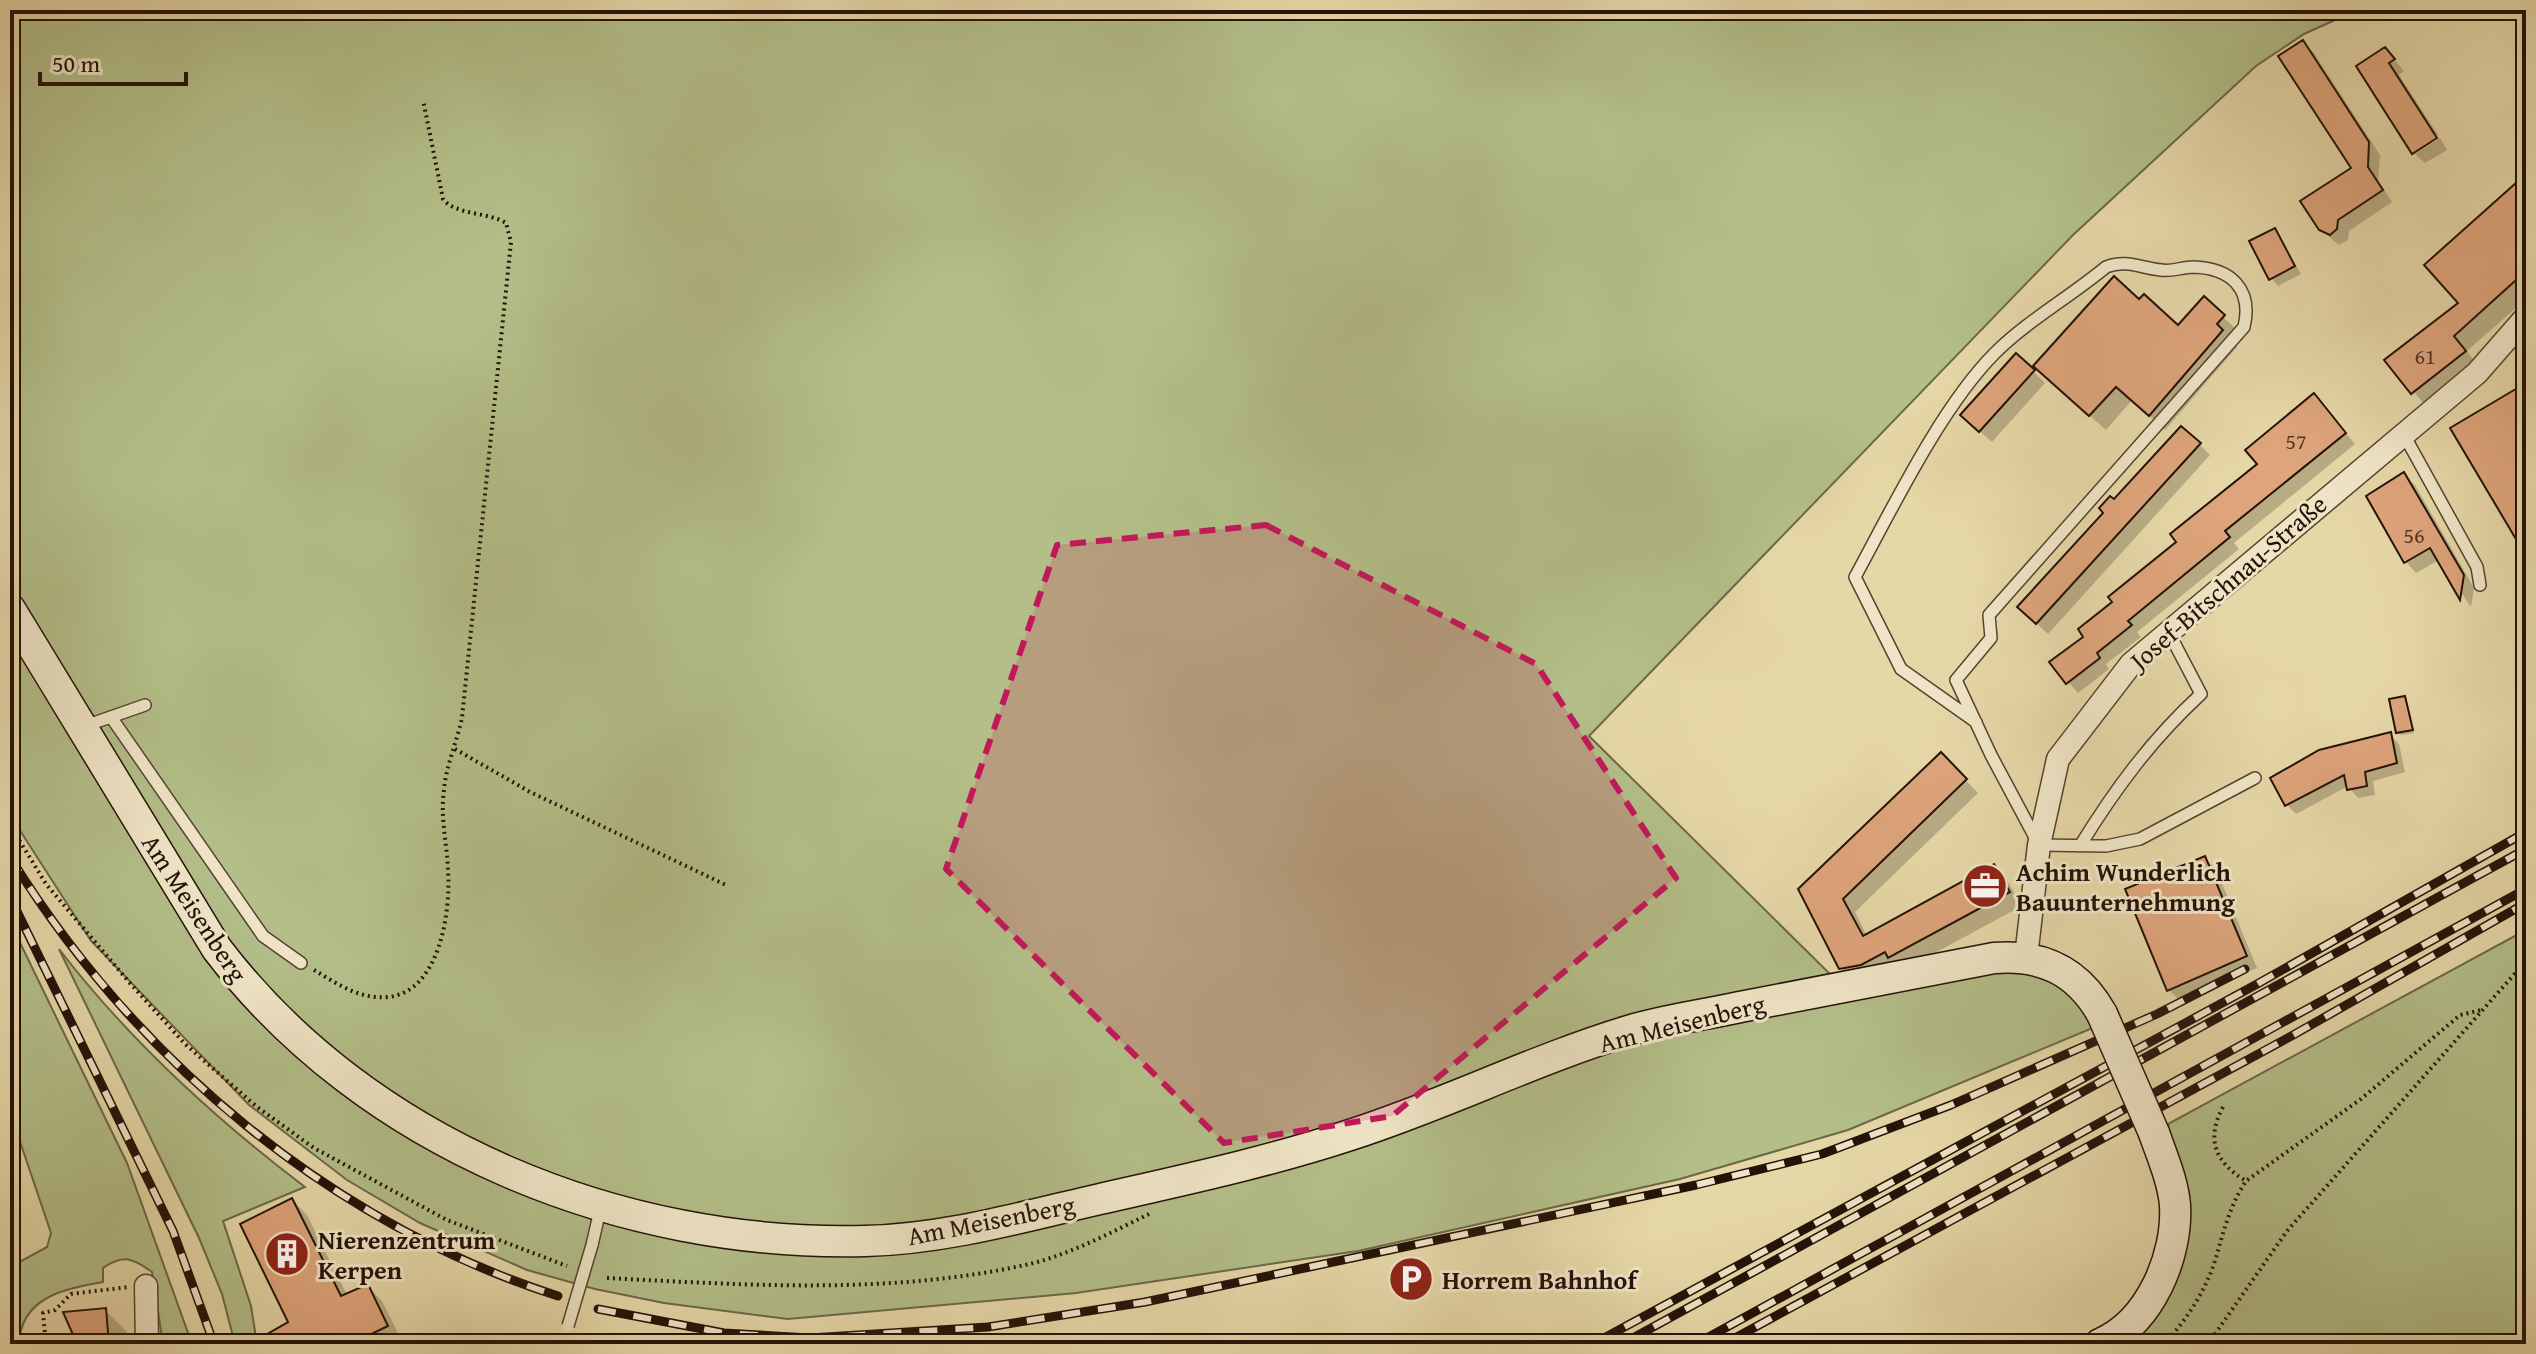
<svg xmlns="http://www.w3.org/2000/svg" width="2536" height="1354" font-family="'Gentium Book Plus',serif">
<rect width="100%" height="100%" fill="#e6d7a7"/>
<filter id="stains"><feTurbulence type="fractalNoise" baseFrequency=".0025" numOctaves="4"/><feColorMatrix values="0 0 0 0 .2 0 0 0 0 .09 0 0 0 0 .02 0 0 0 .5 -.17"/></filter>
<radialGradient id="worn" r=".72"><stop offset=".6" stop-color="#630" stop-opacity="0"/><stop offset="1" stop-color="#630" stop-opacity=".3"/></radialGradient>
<path fill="#b3be88" stroke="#6b6848" stroke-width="2" d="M10,10H2357L2304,34L2256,66L2073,235L1589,736L1839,983L1999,966L2060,980L2095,1027L1848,1130L1680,1179L1358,1251L1076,1293L788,1319L664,1303L595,1289L527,1270L420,1223L347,1180L249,1105L91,941L10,815Z
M10,922L127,1163L192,1344H163L152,1272C133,1258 123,1254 103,1268V1282C64,1289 21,1297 19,1344H10V1267L47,1247L51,1233L10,1112Z
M2526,930V1344H2125L2184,1193L2168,1124Z
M59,949C129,1040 214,1118 305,1187L223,1221L251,1306L257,1344H235L222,1294L199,1238Z"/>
<path fill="#0003" d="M2303,42L2314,53L2380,155L2378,180L2392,202L2349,231L2348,240L2339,245L2320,229L2353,169Z
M2385,49L2404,71L2399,75L2438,135L2413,150Z
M2440,138L2447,150L2425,163L2415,154Z
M2526,177V299L2467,351L2479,367L2427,407L2387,361L2461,304Z
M2275,230L2301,274L2278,286L2271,278Z
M2139,302L2178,328L2223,317L2239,332L2231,340L2237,347L2165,430L2132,400L2106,430L2051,381Z
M2017,356L2045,383L1992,442L1974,426Z
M2314,395L2355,444L2234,543L2239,549L2137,632L2141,637L2106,664L2109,669L2078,693L2052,663L2086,637L2115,602L2260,465Z
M2199,444L2210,455L2048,634L2031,618L2115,502Z
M2404,475L2415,485L2474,588L2471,607L2439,560L2416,573L2406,562L2369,496Z
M2404,698L2414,733L2401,735L2398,732Z
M2390,735L2399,744L2405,772L2373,781L2375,795L2358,798L2348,786L2296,814L2287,805Z
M1941,755L1978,793L1855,912L1867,936L1994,866L2007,880L2022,906L1903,970L1854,981L1841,968L1801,890Z
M2204,858L2216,869L2257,968L2180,1001L2169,990Z
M292,1200L307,1215L347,1295L367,1286L382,1301L402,1341L396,1344H270L290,1323Z
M10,1219L19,1225L20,1249H10Z
M105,1310L127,1332L128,1344H52V1340L76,1338Z"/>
<path fill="#dea47b" stroke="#231208" stroke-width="2" d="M2303,40L2369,142L2368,167L2383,190L2338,220L2337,229L2330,235L2319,230L2300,201L2351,168L2278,56Z
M2385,47L2395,59L2389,63L2437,138L2412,154L2356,66Z
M2526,174V271L2454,336L2466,351L2411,394L2384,360L2458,303L2424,265Z
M2275,228L2295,266L2269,280L2249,241Z
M2114,276L2139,299L2144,294L2178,325L2204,296L2225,315L2217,324L2223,330L2149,416L2116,387L2089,416L2033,366Z
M2016,353L2035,370L1979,432L1960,415Z
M2526,383V556L2450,428Z
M2314,393L2346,433L2225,531L2230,537L2128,621L2132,625L2097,653L2100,658L2066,684L2049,662L2083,637L2078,629L2112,602L2108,597L2176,542L2170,534L2257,464L2245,450Z
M2181,426L2201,443L2036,624L2017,607L2103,513L2099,508L2110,496L2114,499Z
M2404,472L2464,575L2460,600L2430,548L2404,563L2366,496Z
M2405,696L2413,730L2396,733L2389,699Z
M2391,732L2397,763L2365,772L2367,786L2347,790L2344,775L2285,806L2270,778L2319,750Z
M1941,752L1967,779L1843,899L1863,936L1994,864L2010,892L1888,958L1885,952L1861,965L1839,969L1798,889Z
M2205,856L2247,956L2167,991L2125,889Z
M292,1198L341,1296L368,1284L388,1326L351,1344H250L288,1322L240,1224Z
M106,1308L109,1344H77L63,1312Z"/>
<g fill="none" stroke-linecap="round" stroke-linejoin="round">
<g stroke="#544330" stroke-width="14">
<path id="lane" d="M2403,433L2477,567L2480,585
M111,717L263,936L301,963
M1976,722L1901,669L1855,577C1892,509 1941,407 1995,353C2027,321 2070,297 2106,267C2126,259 2141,268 2161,270C2172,272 2182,267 2193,267C2231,268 2253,289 2244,327L1989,615L1991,638L1956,680L1991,755L2039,845L2106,846L2140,839L2255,778
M85,726L145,705
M2080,846C2115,789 2152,739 2201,694L2168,631
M592,1245L601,1206"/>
</g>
<g stroke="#544330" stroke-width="25">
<path id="street" d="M2026,957L2039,845L2058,759L2131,664L2477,373L2526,317
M146,1286L147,1344"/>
</g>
<g stroke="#231208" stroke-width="33">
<path id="secondary" d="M10,609L217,949C366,1145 621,1247 865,1241C945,1239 1022,1217 1100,1199C1183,1180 1268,1162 1350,1135C1444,1105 1533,1060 1628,1031C1664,1020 1703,1015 1740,1007C1824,990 1909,974 1994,958C2042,954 2078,971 2102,1014
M2100,1344C2150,1323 2178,1256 2175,1205C2173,1181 2162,1156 2154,1133"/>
</g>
<path stroke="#231208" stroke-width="4" stroke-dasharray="2 4" stroke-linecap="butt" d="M455,749L530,792L726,885
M10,825L46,884L129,982L185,1044L257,1107L314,1148L447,1220L567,1266
M314,970C336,983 360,1000 388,997C440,992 451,911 448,870C447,843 440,817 444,790C446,766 457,741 462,718L511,242L506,223C488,212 455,215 443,199L423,100
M2223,1107C2205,1140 2216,1163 2246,1181
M607,1278C746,1285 888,1295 1025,1265C1067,1256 1110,1233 1149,1214
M46,1344L43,1313L55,1310L71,1294L128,1287
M716,1344V1337
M2164,1344C2185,1322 2204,1293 2214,1264C2223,1234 2229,1207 2246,1181L2361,1099L2460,1015L2481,1010
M2208,1344L2287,1231L2526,961"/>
<use href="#lane" stroke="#efe5c6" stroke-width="11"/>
<use href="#street" stroke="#efe5c6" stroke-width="22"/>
<use href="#secondary" stroke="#efe5c6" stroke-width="30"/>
<g stroke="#231208" stroke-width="9">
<path id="rail" d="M10,857C136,1060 330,1223 558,1296
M10,897L173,1231L214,1344
M598,1309L724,1333L810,1338L988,1327L1145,1302L1696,1185L1822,1154L1951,1105L2157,1014L2245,969
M1593,1344L2259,983L2526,832
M1622,1344L2526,849
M1696,1344L2526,889
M1724,1344L2295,1034L2526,903"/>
</g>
<use href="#rail" stroke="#efe5c6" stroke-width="6" stroke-dasharray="18" stroke-linecap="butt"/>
<g stroke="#544330" stroke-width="14" stroke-linecap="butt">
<path id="lane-bridge" d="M568,1326L592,1245"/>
</g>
<g stroke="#231208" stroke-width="33" stroke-linecap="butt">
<path id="secondary-bridge" d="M2102,1014L2154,1133"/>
</g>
<use href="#lane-bridge" stroke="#efe5c6" stroke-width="11"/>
<use href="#secondary-bridge" stroke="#efe5c6" stroke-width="30"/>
</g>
<path fill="#c2185b" fill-opacity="0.2" stroke="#c2185b" stroke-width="6" stroke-dasharray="16 10" stroke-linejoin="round" d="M1266,525L1536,664L1676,878L1392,1116L1224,1143L946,869L1057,545Z"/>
<defs>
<g id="office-disc" transform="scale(2.3)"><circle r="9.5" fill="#8f2418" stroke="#efe5c6"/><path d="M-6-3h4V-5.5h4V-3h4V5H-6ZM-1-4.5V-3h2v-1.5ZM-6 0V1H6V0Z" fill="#fff"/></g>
<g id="building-disc" transform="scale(2.3)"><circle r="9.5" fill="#8f2418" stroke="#efe5c6"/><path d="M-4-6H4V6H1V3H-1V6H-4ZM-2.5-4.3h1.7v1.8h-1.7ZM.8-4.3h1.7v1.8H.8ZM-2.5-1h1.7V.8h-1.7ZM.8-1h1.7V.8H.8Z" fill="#fff"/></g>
<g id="parking-disc" transform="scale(2.3)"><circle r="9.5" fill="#8f2418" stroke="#efe5c6"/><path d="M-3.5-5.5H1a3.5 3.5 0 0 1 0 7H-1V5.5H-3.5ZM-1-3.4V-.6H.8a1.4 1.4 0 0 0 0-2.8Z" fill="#fff"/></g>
</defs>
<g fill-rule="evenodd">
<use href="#office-disc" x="1985" y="886"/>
<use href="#building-disc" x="287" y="1254"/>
<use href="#parking-disc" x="1411" y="1279"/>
</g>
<g text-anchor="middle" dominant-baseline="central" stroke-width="6" stroke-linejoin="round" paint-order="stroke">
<g font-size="22" fill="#523625">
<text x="2425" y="356">61</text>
<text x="2296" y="441">57</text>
<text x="2414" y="535">56</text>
</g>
<g font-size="26" fill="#231208" stroke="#efe5c6">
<text transform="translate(2228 582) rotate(-41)">Josef-Bitschnau-Straße</text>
<text transform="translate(195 908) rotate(57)">Am Meisenberg</text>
<text transform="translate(1682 1023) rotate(-14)">Am Meisenberg</text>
<text transform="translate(991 1220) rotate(-11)">Am Meisenberg</text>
</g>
<g font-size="26" font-weight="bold" fill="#231208" stroke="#efe5c6" text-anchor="start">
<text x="2016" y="871">Achim Wunderlich<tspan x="2016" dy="30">Bauunternehmung</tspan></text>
<text x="318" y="1239">Nierenzentrum<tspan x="318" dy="30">Kerpen</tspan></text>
<text x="1442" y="1279">Horrem Bahnhof</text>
</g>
</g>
<rect width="2536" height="1354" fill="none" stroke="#e6d7a7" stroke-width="40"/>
<rect x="12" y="12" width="2512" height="1330" fill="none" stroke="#231208" stroke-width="4"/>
<rect x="20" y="20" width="2496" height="1314" fill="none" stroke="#231208" stroke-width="2"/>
<path d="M40 72v12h146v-12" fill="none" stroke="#231208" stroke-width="4"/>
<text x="52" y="72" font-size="24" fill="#231208" stroke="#efe5c6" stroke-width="6" paint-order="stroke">50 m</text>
<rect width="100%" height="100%" filter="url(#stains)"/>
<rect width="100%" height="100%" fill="url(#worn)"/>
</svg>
